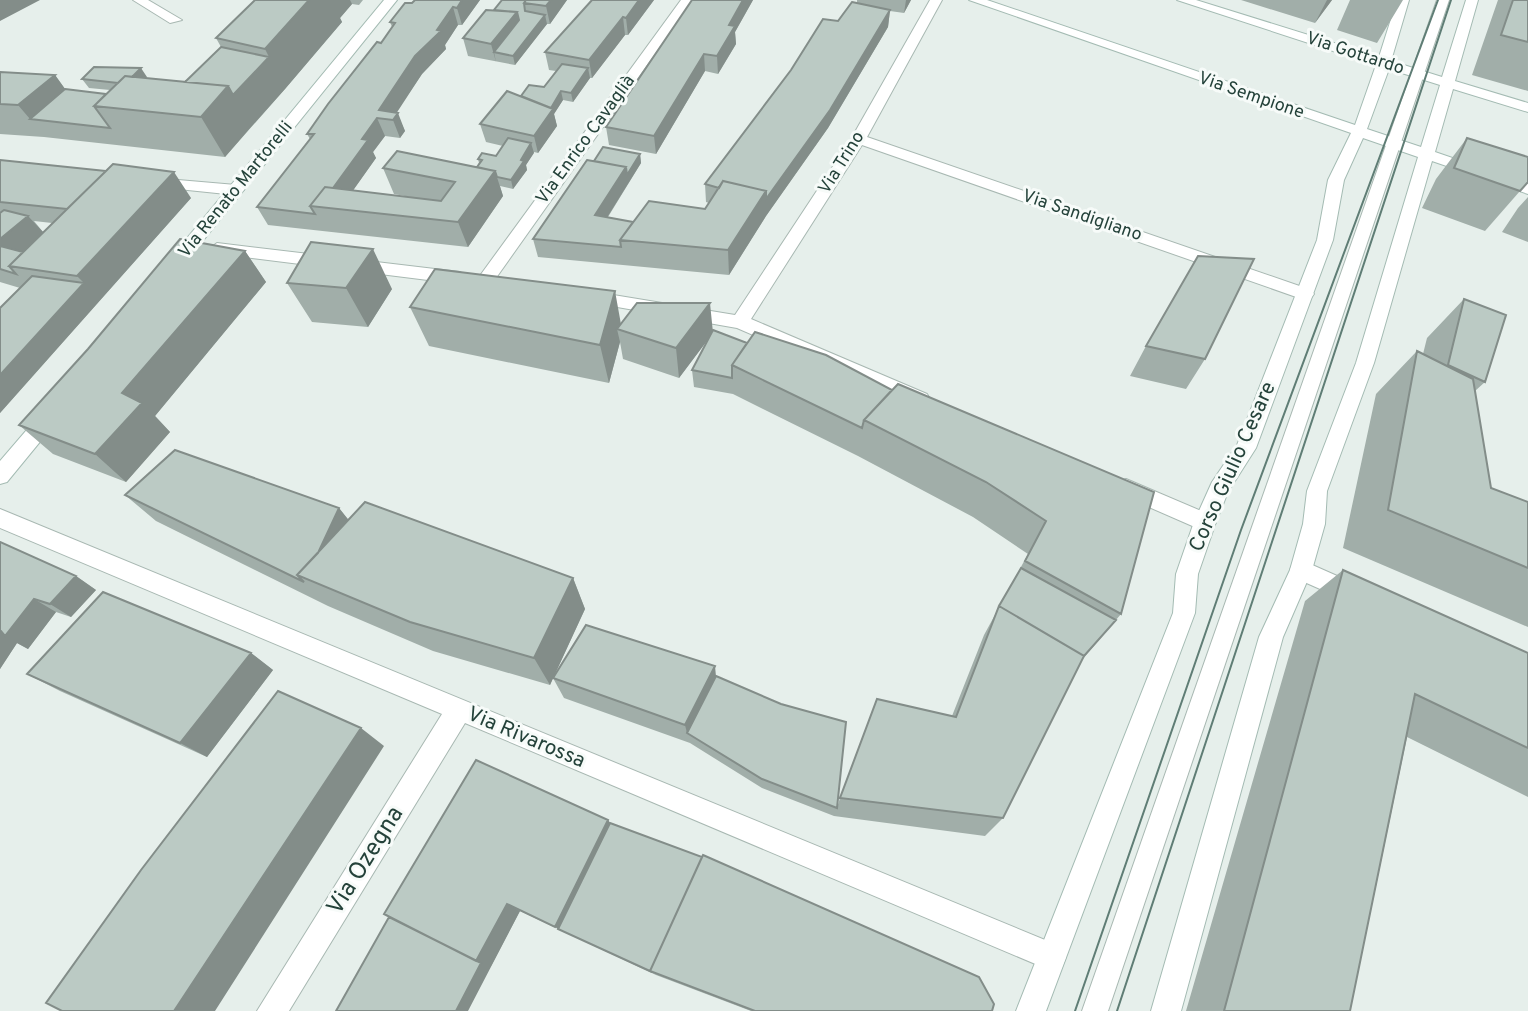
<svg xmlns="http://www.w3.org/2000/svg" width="1528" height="1011" font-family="Overpass,sans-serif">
<rect width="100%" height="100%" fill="#e6efeb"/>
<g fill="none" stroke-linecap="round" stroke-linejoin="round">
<g stroke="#a8b8b2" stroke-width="2">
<path id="lane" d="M1437,0H1449L1108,1011H1082Z"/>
</g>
<g stroke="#a8b8b2" stroke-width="2">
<path id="street" d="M133,0H148L182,20L170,23Z
M681,0H693L491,285H479L476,281L479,277Z
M930,0H942L867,137L1311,290L1314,294L1311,298H1299L862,145L751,319L927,394L930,399L927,404H913L737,328L583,301L580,297L583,293L589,291L735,315L851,139Z
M155,178L236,185L244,190L236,195L149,186L147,183Z
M217,243L460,272L469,278L460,284L211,253L209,249Z
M1126,479L1213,516L1216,522L1213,528L1205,531L1197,528L1119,494L1116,488L1119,482Z
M0,509L1062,947L1066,957L1062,967L1052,971L465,723L289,1011H257L442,714L0,528Z
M1301,560L1362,587L1365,594L1362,601L1354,604L1293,577L1290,570L1293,563Z"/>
</g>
<g stroke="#a4bbb3" stroke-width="2">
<path id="secondary" d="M384,0H397L181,268H169L166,264L169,260Z
M969,0H987L1355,125L1376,65L1177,0H1196L1379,57L1397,0H1409L1391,61L1442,77L1466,0H1478L1455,81L1528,103V112L1453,89L1435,152L1528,184V194L1432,161L1374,363L1327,491L1325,524L1312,570L1283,637L1181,1011H1151L1259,637L1290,570L1303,524L1307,491L1356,363L1418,157L1363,138L1344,180L1333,240L1256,448L1228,492L1216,522L1198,574L1195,613L1046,1011H1016L1173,613L1176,574L1194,522L1212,482L1237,445L1317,240L1328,180L1351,133ZM1389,69L1440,85L1421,147L1367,129Z
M50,408L57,411L60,416L57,421L7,482L0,484V461L43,411Z"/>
</g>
<use href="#lane" fill="#fff" fill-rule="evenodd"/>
<use href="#street" fill="#fff" fill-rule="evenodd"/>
<use href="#secondary" fill="#fff" fill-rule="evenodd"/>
<path stroke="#5f7d75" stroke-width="2" d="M1075,1011L1241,530L1438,0
M1117,1011L1451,0"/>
</g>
<path fill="#a1aea9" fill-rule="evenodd" d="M255,0H363L359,5L352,4L340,18L342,22L285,89L225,157L44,137L0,134V72L55,75L65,89L106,94L110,90L89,88L82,79L147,77L146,78L185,82L221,47L216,38Z
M415,0H480L462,25H458L445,45L446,49L422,74L396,112L405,131L400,138L385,136L373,152L376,158L353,190L421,199L394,194L383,168L477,167L479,163L478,159L496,156L503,146L486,142L480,124L521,96L544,87L556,71L549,70L545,52L592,0H654L628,35H625L592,78H590L573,102L563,100L554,114L557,126L538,153L534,152L526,165L527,170L513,189L500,186L503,196L468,247L268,225L257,207L310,139L307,134L381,43L392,27L390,22Z
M502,0H567L550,24H547L515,65L468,56L463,38L494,10Z
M692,0H753L735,32L736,44L718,74L705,71L656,154L609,145L606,127Z
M857,0H911L904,13L890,11L888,27L828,128L766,216L729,275L538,257L533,239L594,161L640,154L641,163L608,217L633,222L705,209L709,203L706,202L705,184L838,21L857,3Z
M1241,0H1332L1315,23Z
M1350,0H1403L1377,43L1337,30Z
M1498,0H1528V91L1472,75Z
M1467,138L1520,191L1485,231L1422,208L1436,179Z
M0,160L191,198L0,413V308L20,288L0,282ZM34,221L52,223L43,232Z
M1528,197V242L1502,232L1518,208Z
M245,251L266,282L155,416L170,432L126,482L53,454L19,425Z
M287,283L392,289L368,327L312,322Z
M1464,299L1485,382L1475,391L1491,488L1528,502V627L1343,548L1376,394L1417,351L1423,354L1427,338Z
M410,307L712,331L892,390L1154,492L1121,614L1082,660L1003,818L985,836L834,816L762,788L690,743L564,698L553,678L550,685L433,651L328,606L156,521L125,495L339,508L348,520L573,578L585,609L554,676H716L837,808L840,798L952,716L984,635L1028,554L973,517L858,456L733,394L694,387L692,370L708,339L679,378L623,359L620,342L609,383L429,346Z
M1146,346L1205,359L1186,389L1130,376Z
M0,542L76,576L96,590L71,617L56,612L28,649L17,643L0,669Z
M1343,570L1528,653V797L1407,737L1350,1011H1186L1305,601Z
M251,653L273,670L207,757L60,691L27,674Z
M608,820L610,823L992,1011H751L656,975L520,911L491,966L336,1011Z"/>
<path fill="#838d89" d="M0,0H40L0,21Z
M309,0H350L352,4L340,18L342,22L285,89L251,127L233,95L269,57L265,49Z
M462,0H480L462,25L457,8Z
M551,0H567L550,24L546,6Z
M639,0H654L628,35L626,18Z
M743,0H753L735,32L736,44L718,74L717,56L729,25Z
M906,0H911L904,13Z
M1327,0H1332L1315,23Z
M453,7L458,25L445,45L446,49L422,74L392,120L379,110L415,56L437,30Z
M890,10L888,27L828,128L766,216L729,275L728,250L766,191Z
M517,12L521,29L494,52L496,62L491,44Z
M545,15L547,24L515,65L513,56Z
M623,17L625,35L592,78L589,60Z
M704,54L705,71L656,154L654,136Z
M141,68L147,77L131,93L125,84Z
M588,68L590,78L573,102L571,93Z
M55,75L78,107L30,119L18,105Z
M228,86L251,127L225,157L201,117Z
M561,91L563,100L554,114L557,126L538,153L534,136Z
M398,113L405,131L400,138L393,120Z
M377,118L385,136L373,152L376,158L340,209L319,207L362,139Z
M531,143L534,153L526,165L527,170L513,189L511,180Z
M640,154L641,163L598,232L595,215L626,167Z
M495,171L503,196L468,247L458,222Z
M174,172L191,198L0,413V375L84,283L77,276Z
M28,216L44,233L11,262L0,250V239Z
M373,249L392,289L368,327L346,288Z
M245,251L266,282L155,416L170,432L126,482L95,454L122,393Z
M615,291L622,330L617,329L620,342L609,383L600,345Z
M710,303L713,333L679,378L676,348Z
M339,508L360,534L305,579Z
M76,576L96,590L71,617L50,604Z
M573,578L585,609L550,685L534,658Z
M34,599L56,612L28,649L17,643L0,669V629Z
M251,653L273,670L207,757L180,743Z
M715,666L717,687L687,733L685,725Z
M361,728L384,746L215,1011H174Z
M608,820L615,831L566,932L555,927Z
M507,904L520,911L468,1011H456L476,961Z"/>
<path fill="#bbcac4" stroke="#838d89" stroke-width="2" d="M255,0H309L265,49L216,38Z
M415,0H462L457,8L453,7L437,30L441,31L415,56L379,110L398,113L393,120L377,118L362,139L368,140L333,188L325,187L310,206L315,214L257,207L314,134H307L328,104L377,42L381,43L395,23L390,22L405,3H412Z
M502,0H526L524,3L525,11L545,15L513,56L494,52L519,20L517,12L494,10Z
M526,0H551L546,6L524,3Z
M592,0H639L626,18L623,17L589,60L545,52Z
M692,0H743L729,25L735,26L717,56L704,54L654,136L606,127Z
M1513,0H1528V42L1501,35Z
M852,2L890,10L830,110L766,199V191L723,181L719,188L705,184L791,70L823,19L838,21Z
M486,10L517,12L491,44L463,38Z
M221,47L269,57L233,95L228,86L185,82Z
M562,64L588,68L571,93L561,91L551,108L521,96L529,85L544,87Z
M94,67L141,68L132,77L125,76L118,83L82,79Z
M0,72L55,75L18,105L0,104Z
M125,76L228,86L201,117L94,106Z
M65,89L106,94L94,106L110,128L30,119Z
M507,91L553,109L534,136L480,124Z
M508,138L531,143L521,160L524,161L511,180L497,177L495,171L477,167L482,160L478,159L482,153L496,156Z
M1467,138L1528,157V182L1520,191L1454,168Z
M603,147L640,154L627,175L626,167L594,161Z
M397,151L495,171L458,222L310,206L325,187L441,201L455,182L383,168Z
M0,160L106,171L67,209L0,202Z
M587,160L626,167L595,215L633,222L620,240L621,247L533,239Z
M113,164L174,172L77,276L9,266Z
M723,181L766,191L728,250L620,240L649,201L705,209Z
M4,210L28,216L0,239V213Z
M180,239L245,251L122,393L142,403L95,454L19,425L88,349Z
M311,242L373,249L346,288L287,283Z
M0,246L23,252L9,266L16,274L0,269Z
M1198,256L1254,259L1205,359L1146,346Z
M435,269L615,291L600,345L410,307Z
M32,276L84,283L0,375V308Z
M1464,299L1506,315L1485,382L1448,365Z
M637,303H710L676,348L617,329Z
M713,330L747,343L732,365V378L692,370Z
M755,332L826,355L892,390L864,420L862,428L732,365Z
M1417,351L1473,379L1491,488L1528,502V568L1388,510Z
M898,384L1154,492L1121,614L1025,561L1046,521L986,482L864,420Z
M175,450L339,508L318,553L297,575L304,582L125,495Z
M365,502L573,578L534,658L410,622L297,575Z
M0,542L76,576L50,604L34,599L5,636L0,630Z
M1021,568L1116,620L1084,656L999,606Z
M1343,570L1528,653V748L1415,694L1350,1011H1224Z
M103,592L251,653L180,743L27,674Z
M999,606L1084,656L1003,818L840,798L877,699L956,717Z
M586,625L715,666L685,725L553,678Z
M716,676L781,704L846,722L837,808L762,779L687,733Z
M278,691L361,728L174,1011H62L46,1003L141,870Z
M476,760L608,820L555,927L507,904L476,961L384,914Z
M610,823L702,857L650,971L652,972L558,929Z
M703,855L979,977L994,1004L992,1011H755L650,971Z
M389,917L481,963L456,1011H336Z"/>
<g text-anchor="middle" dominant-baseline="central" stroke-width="6" stroke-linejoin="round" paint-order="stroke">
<g font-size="18" fill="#24423a" stroke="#f7fbf9">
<text transform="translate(1355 54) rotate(18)">Via Gottardo</text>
<text transform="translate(1251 96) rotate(19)">Via Sempione</text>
<text transform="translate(586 140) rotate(-54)">Via Enrico Cavaglià</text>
<text transform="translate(842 163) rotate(-58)">Via Trino</text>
<text transform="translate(236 190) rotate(-51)">Via Renato Martorelli</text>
<text transform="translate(1082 216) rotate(19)">Via Sandigliano</text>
</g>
<g font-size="21" fill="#24423a" stroke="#f7fbf9">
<text transform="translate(1233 467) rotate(-66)">Corso Giulio Cesare</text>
<text transform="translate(526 738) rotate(23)">Via Rivarossa</text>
</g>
<g font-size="24" fill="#24423a" stroke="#f7fbf9">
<text transform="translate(366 861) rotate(-58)">Via Ozegna</text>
</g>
</g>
</svg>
